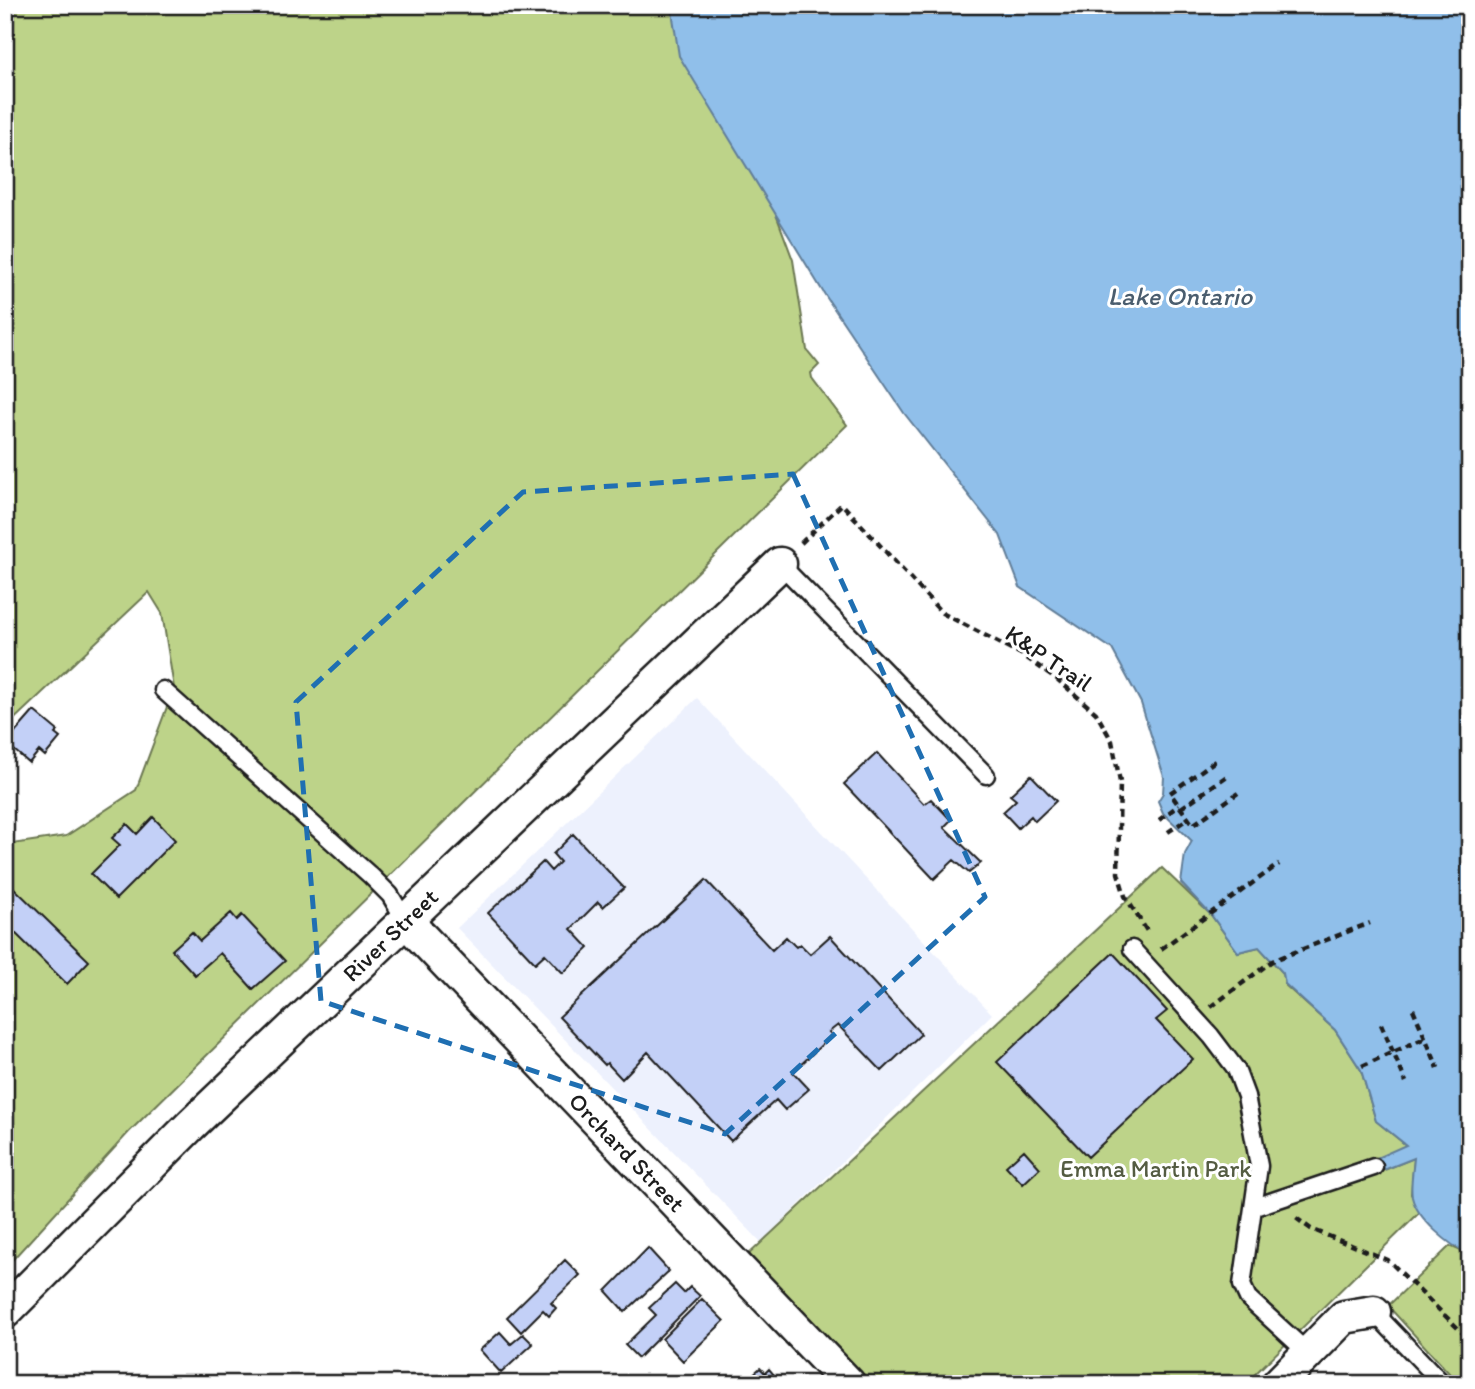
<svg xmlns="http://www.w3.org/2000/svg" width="1475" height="1389" font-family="Itim,sans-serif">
<rect width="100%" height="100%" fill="#fff"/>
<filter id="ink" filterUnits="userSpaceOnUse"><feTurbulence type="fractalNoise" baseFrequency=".0143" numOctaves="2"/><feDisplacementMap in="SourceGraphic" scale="14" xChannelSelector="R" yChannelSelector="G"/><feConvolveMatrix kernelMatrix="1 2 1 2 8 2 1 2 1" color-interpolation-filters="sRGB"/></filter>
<g filter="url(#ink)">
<path fill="#edf1fd" d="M697,698L992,1014L761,1242L457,928Z"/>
<path fill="#bdd389" stroke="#6c7852" stroke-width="2" d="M5,5H698L793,260L807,350L819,365L811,373L812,378L847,425L129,1132L5,1268V845L66,836L136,790L174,688L162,613L149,592L5,728Z
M1162,868L1211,915L1238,952L1259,947L1283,973L1285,985L1335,1030L1361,1070L1376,1121L1407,1146L1372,1160L1377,1173L1414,1158L1411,1194L1420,1212L1245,1384H871L748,1255Z
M1450,1246L1470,1255V1384H1459L1388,1306Z"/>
<path fill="#90bfea" stroke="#627e98" stroke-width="2" d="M671,5H1470V1255C1450,1246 1417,1219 1412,1197C1410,1185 1413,1171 1414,1158L1376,1173L1372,1160L1406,1145L1376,1121L1361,1070L1335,1030L1285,984L1283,973L1259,947L1238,952L1211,915L1181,883L1185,854L1192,841L1163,813L1158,801L1163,793L1164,777L1141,703L1112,649L1020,587L1000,535L904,413L825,295L679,56Z"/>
<path fill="#c3d0f7" stroke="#1c1c1c" stroke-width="2" d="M34,711L58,731L55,734L60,738L45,756L39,751L29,763L6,743Z
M877,753L924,804L931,799L951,820L944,827L981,863L969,873L954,860L934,879L844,784Z
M1031,775L1056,801L1035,821L1031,816L1018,828L1003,812L1016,800L1010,795Z
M153,817L175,840L116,899L91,874L120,845L112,838L127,824L137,834Z
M573,834L624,888L603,907L598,902L571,929L589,948L563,973L545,954L535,963L488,913L543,862L551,871L560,862L553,854Z
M706,880L772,950L786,937L796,947L800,944L810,954L830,936L921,1034L882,1071L838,1025L829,1032L832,1035L793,1072L809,1089L785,1110L776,1100L731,1141L648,1052L622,1079L607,1063L605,1065L559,1017Z
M13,887L89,961L67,984L5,923V895Z
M231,913L237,920L242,915L285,961L253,989L220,953L195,975L172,950L192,932L200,941Z
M1113,953L1167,1011L1156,1020L1193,1059L1088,1157L997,1062Z
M1024,1150L1040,1168L1023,1184L1006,1166Z
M648,1248L669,1271L625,1312L606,1291Z
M565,1260L580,1275L551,1303L556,1308L549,1316L543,1310L521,1332L507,1317Z
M675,1284L684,1293L690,1287L700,1296L638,1358L625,1345L656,1315L649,1308Z
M702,1299L724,1321L683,1361L662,1339Z
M500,1332L511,1344L523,1334L533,1344L501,1373L480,1350Z
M760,1368L765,1373L769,1369L775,1376L770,1380L774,1384H742Z"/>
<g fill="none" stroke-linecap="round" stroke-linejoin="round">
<g stroke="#1c1c1c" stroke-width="21">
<path id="service" d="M780,564L986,775
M163,690L371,876L390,895L405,920
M1132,949L1211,1036L1236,1069L1246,1096L1259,1166L1242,1285L1248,1298L1309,1354
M1255,1207L1374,1167
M1374,1312L1443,1384"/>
</g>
<g stroke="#1c1c1c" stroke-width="37">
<path id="minor" d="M405,920L849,1384
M5,1312L191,1125L780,564
M1278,1384L1344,1317L1374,1312"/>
</g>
<path stroke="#1c1c1c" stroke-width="4.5" stroke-dasharray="7 5" stroke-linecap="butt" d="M801,543L842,504L942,613L1021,654L1057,679L1096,713L1112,741L1120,782L1118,873L1125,896L1147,931
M1215,761L1170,793L1193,825L1238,793
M1181,808L1227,776
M1159,820L1179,805
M1168,832L1189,818
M1161,949L1279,864
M1211,1007L1272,961L1370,923
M1413,1009L1438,1068
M1381,1024L1406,1082
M1362,1066L1425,1038
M1296,1218L1311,1229L1388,1260L1470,1340"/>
<use href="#service" stroke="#fff" stroke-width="16"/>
<use href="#minor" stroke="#fff" stroke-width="32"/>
</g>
</g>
<path fill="none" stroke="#1f6fb2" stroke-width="5" stroke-dasharray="14 9" stroke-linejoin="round" d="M793,474L985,897L725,1134L321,1001L296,702L523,492Z"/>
<g text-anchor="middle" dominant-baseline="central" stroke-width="6" stroke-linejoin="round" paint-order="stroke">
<g font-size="24" fill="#1c1c1c" stroke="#fff">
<text transform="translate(1049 658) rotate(34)">K&amp;P Trail</text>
<text transform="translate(390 935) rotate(-44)">River Street</text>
<text transform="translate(627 1152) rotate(46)">Orchard Street</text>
</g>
<g font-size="24" fill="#545c42" stroke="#fff">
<text x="1156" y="1168">Emma Martin Park</text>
</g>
<g font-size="26" font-style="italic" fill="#4a5d6e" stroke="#fff">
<text x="1180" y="296">Lake Ontario</text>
</g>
</g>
<rect width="1475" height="1389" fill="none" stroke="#fff" stroke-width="28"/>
<rect x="14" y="14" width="1447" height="1361" fill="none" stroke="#1c1c1c" stroke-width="2.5" filter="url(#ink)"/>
</svg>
